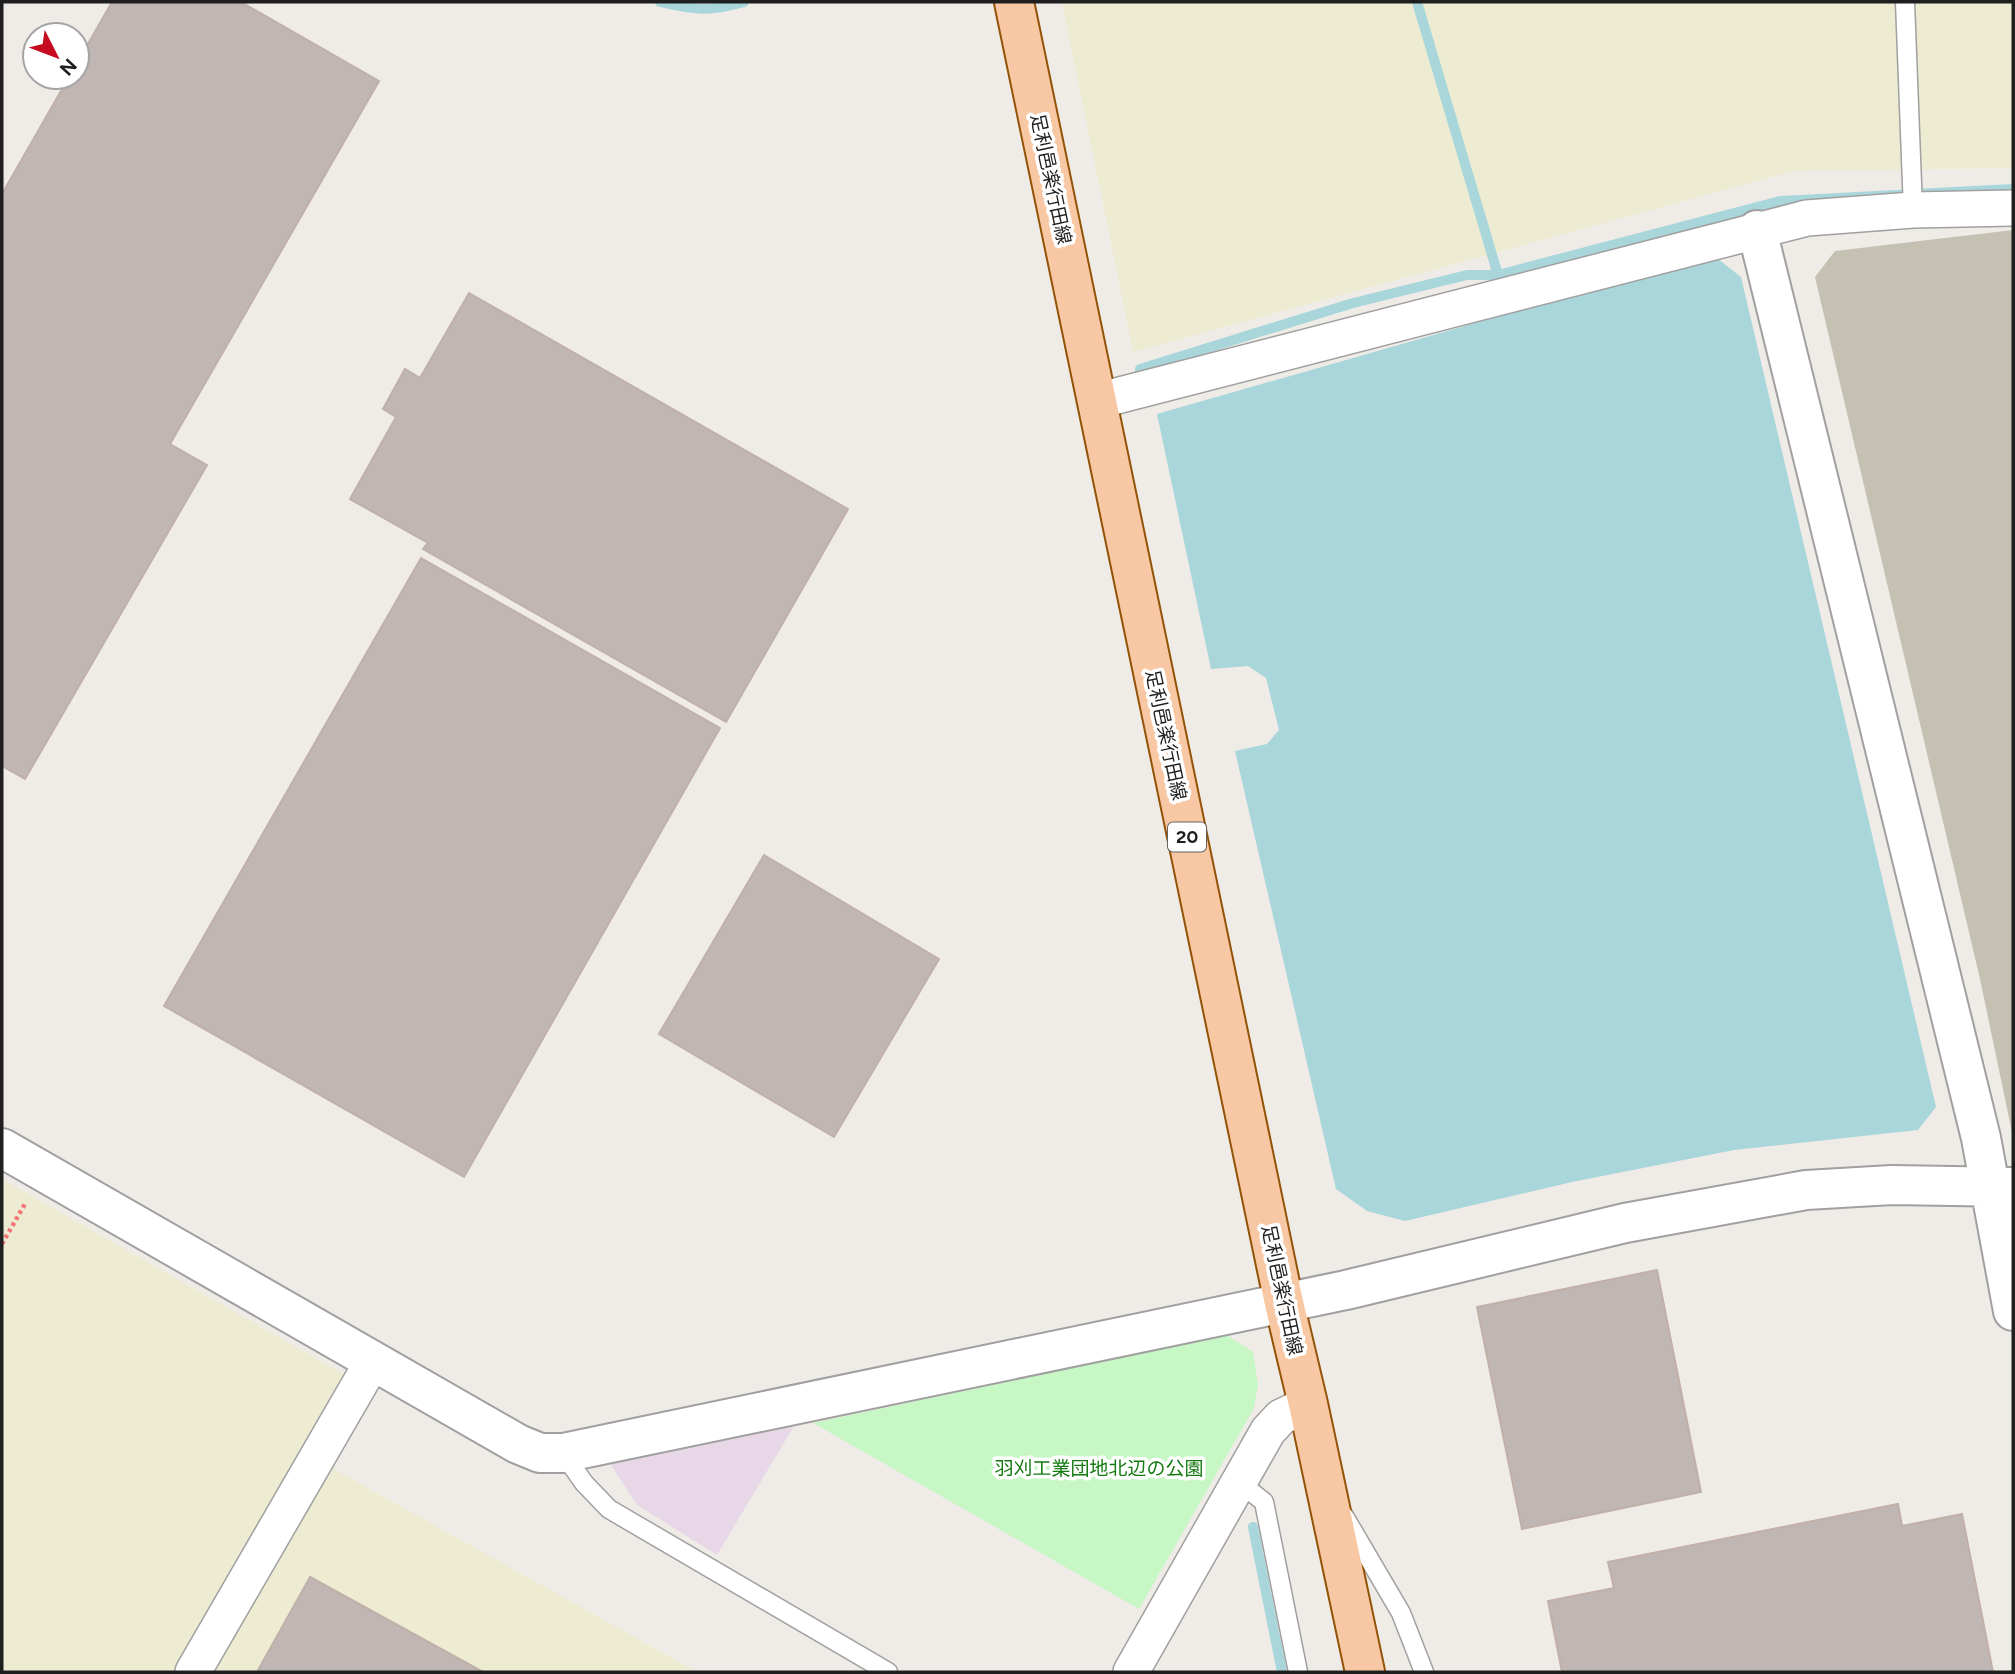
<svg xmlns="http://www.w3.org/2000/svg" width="2015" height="1674" font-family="Figtree,'Noto Sans JP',sans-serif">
<rect width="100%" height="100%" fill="#efebe6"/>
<path fill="#e8d8e7" d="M794,1426L717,1555L637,1505L609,1462Z"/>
<path fill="#c4c1b2" d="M2013,230V1137L1980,979L1815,277L1835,251Z"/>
<path fill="#edecd2" d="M1062,2H2013V168L1794,171L1133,352Z
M2,1179L352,1379L182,1672H2Z
M332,1468L697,1672H213Z"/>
<path fill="#c8f7c6" d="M1227,1335L1253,1352L1258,1385L1254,1408L1139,1609L813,1423Z"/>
<path fill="#a9d6db" d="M1713,255L1741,277L1936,1107L1918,1130L1734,1150L1572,1182L1405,1221L1367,1211L1336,1189L1235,751L1267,744L1279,730L1266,678L1248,666L1211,669L1157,414Z"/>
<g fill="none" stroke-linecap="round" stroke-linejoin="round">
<path stroke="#a9d6db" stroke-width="10" d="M660,2C695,10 709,12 744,2
M1417,2L1498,275
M1140,369L1353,303L1467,275H1498L1780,201L2013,189
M1253,1527L1282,1672"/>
</g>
<path fill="#c0b6b3" stroke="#c1b0a9" stroke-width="2" d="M112,2H241L379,81L170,444L207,465L25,779L2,766V194L69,77H77V63Z
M469,293L848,509L726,722L423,549L428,543L350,499L396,417L383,409L405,369L420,378Z
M421,558L720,728L464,1177L164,1006Z
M764,855L939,959L834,1137L659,1034Z
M1657,1270L1701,1492L1522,1529L1477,1307Z
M1898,1504L1902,1526L1962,1514L1993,1672H1562L1548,1601L1614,1588L1608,1562Z
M310,1577L483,1672H257Z"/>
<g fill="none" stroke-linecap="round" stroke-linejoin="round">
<g stroke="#a0a0a0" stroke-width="21">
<path id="service" d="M1905,2L1913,210
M563,1453L584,1483L609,1509L888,1672
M1239,1482L1264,1502L1298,1672
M1344,1516L1401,1613L1424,1672"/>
</g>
<g stroke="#a0a0a0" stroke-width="38">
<path id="minor" d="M1097,401L1807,218L1913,210L2013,208
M193,1672L373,1361
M1131,1672L1268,1431L1281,1417L1308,1404"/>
</g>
<g stroke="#a0a0a0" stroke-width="42">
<path id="tertiary" d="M1757,230L1981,1138L2013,1311
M2,1148L518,1444L540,1453H563L1346,1290L1625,1223L1806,1190L1892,1185L2013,1187"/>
</g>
<g stroke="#935307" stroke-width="42">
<path id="primary" d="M1014,2L1284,1303L1308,1404L1365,1672"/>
</g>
<path stroke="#f37376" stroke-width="4.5" stroke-dasharray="3.5 3.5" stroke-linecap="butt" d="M2,1244L26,1202"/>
<use href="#service" stroke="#fff" stroke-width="18"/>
<use href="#minor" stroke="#fff" stroke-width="35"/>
<use href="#tertiary" stroke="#fff" stroke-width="38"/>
<use href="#primary" stroke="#f7c8a3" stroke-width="38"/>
</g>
<g text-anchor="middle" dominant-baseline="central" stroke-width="7" stroke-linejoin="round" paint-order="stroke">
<rect fill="#fff" stroke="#626262" stroke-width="2" x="1168" y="822.5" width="38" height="29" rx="5"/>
<g font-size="18" font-weight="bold" fill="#1f1f1f">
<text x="1187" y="837">20</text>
</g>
<g font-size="19" fill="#1f1f1f" stroke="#fff">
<text transform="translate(1051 179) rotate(78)">足利邑楽行田線</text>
<text transform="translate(1166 735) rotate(78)">足利邑楽行田線</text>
<text transform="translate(1282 1290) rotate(78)">足利邑楽行田線</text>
</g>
<g font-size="19" fill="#157a11" stroke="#fff">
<text x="1099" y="1468">羽刈工業団地北辺の公園</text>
</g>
</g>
<rect width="2015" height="1674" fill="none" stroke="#1f1f1f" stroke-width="7"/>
<g transform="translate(56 56) rotate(132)"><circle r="33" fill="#ffffff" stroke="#a5a5a5" stroke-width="2"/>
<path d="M0-5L12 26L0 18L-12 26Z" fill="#c50a21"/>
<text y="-10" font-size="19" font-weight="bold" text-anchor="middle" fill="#1f1f1f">N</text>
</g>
</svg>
